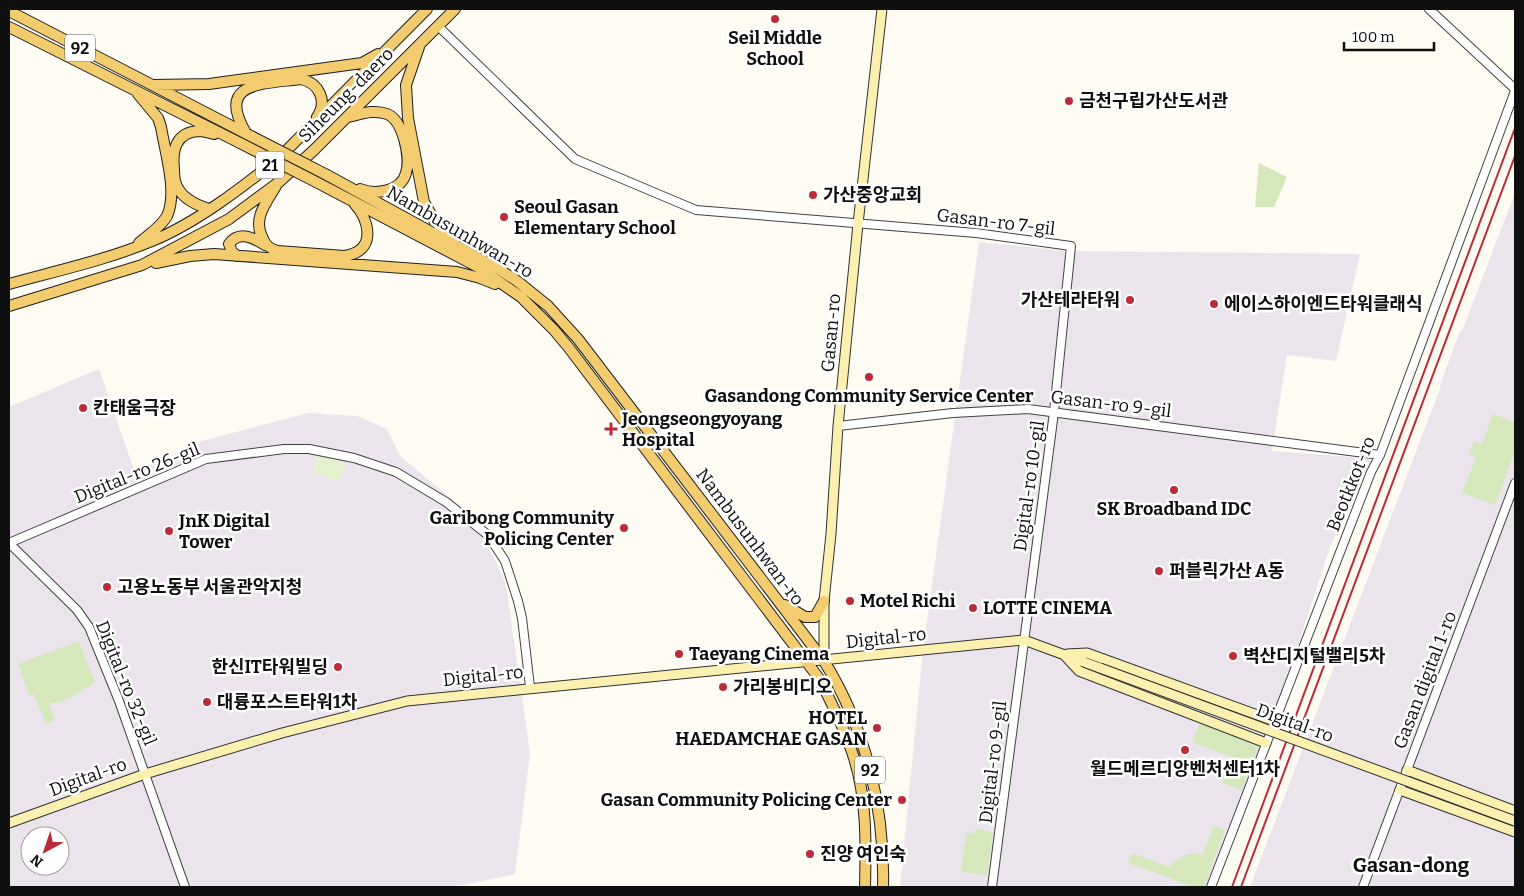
<svg xmlns="http://www.w3.org/2000/svg" width="1524" height="896" font-family="Bitter,'Noto Sans KR',serif">
<rect width="100%" height="100%" fill="#fefbf2"/>
<path fill="#ece4ed" fill-rule="evenodd" d="M1515,193V887H1250L1441,386L1440,385L1460,331H1462Z
M979,242L1068,251L1360,254L1336,361L1287,355L1272,451L1363,458L1371,461L1363,474L1330,547L1266,743L1211,887H900L923,650Z
M99,369L135,473L202,441L308,413L357,416L387,429L400,456L476,519L506,584L530,753L515,874L455,887H9V407ZM30,836H60V866H30Z"/>
<path fill="#d5e8bc" d="M1259,163L1287,177L1274,207H1255Z
M1493,414L1515,422V451L1495,505L1462,493L1476,457L1469,454L1474,441L1482,444Z
M79,641L95,682C82,690 65,705 49,703L55,720L46,724L34,694L29,695L18,664Z
M1200,722L1259,744L1242,790L1222,783L1231,757L1192,742Z
M1214,826L1225,830L1204,887H1193L1128,863L1132,853L1170,867C1178,856 1188,851 1202,855Z
M975,829L993,832L987,875L961,872L966,833L974,834Z"/>
<path fill="#e5f0ce" d="M317,455L346,463L340,481L312,473Z"/>
<g fill="none" stroke-linecap="round" stroke-linejoin="round">
<g stroke="#424242" stroke-width="10">
<path id="tertiary" d="M1429,9L1515,89
M438,26L575,159L696,210L976,233L1071,246L1054,412L992,887
M838,426L953,413L1028,409L1380,455
M9,543L206,459L284,449H309L354,458L396,472L446,502L488,535L505,561L518,601L522,618L530,687
M9,543L77,610L89,627L119,701L185,887
M1211,887L1371,472L1380,455L1515,91
M1363,887L1515,483"/>
</g>
<g stroke="#313131" stroke-width="11">
<path id="secondary" d="M1067,654L1087,653L1274,721
M1066,657L1079,671L1266,743
M824,661V601L831,534L838,426L858,224L882,9
M1407,770L1515,811
M1400,790L1515,832
M9,823L145,774L282,733L407,701L1024,640L1100,668"/>
</g>
<g stroke="#202020" stroke-width="12">
<path id="primary" d="M9,11L247,134
M9,27L240,143
M419,47L406,85L408,118L424,202L434,220L454,240
M154,85L209,84L362,63L378,54
M138,94L158,118L161,127C165,152 178,192 167,216C161,227 148,235 139,243
M348,117C361,114 374,109 387,114C403,120 411,158 406,173C401,192 375,195 360,189
M246,133C215,81 264,84 301,79C319,83 328,101 317,117
M327,175L497,268L517,281L548,306L578,339L824,661C866,729 885,808 883,887
M318,183L478,267L521,297L554,330L569,348L818,677C832,703 845,730 854,758C867,799 866,845 865,887
M276,186C266,203 252,219 263,239C266,246 270,249 278,251L344,256C376,252 371,222 354,203
M209,209C196,205 181,198 176,184C174,179 174,173 174,168C172,150 176,132 199,131C204,131 210,133 214,134
M237,256L232,252L229,244C239,230 254,238 265,245
M156,263L190,256L214,254L457,272L480,278L495,284
M9,284C56,271 106,260 152,241C196,223 243,187 280,157L427,9
M9,306L142,265L229,219L279,182L314,150L455,9
M785,605L805,617H815L824,601"/>
</g>
<use href="#tertiary" stroke="#fff" stroke-width="8"/>
<use href="#secondary" stroke="#fbf0b0" stroke-width="9"/>
<use href="#primary" stroke="#f2cc6e" stroke-width="10"/>
<path stroke="#ba2c39" stroke-width="2" d="M1232,887L1515,128
M1241,887L1515,156"/>
<g stroke="#313131" stroke-width="11" stroke-linecap="butt">
<path id="secondary-bridge" d="M1100,668L1515,821"/>
</g>
<g stroke="#202020" stroke-width="12" stroke-linecap="butt">
<path id="primary-bridge" d="M247,134L327,175
M240,143L318,183"/>
</g>
<use href="#secondary-bridge" stroke="#fbf0b0" stroke-width="9"/>
<use href="#primary-bridge" stroke="#f2cc6e" stroke-width="10"/>
</g>
<g fill="#ba2c39" stroke="#fff" stroke-width="2">
<circle cx="775" cy="19" r="5"/>
<circle cx="1069" cy="101" r="5"/>
<circle cx="813" cy="195" r="5"/>
<circle cx="504" cy="217" r="5"/>
<circle cx="1130" cy="300" r="5"/>
<circle cx="1214" cy="304" r="5"/>
<circle cx="869" cy="377" r="5"/>
<circle cx="83" cy="408" r="5"/>
<path d="M608.5 421.5h5v5h5v5h-5v5h-5v-5h-5v-5h5z"/>
<circle cx="1174" cy="490" r="5"/>
<circle cx="624" cy="528" r="5"/>
<circle cx="169" cy="531" r="5"/>
<circle cx="1159" cy="571" r="5"/>
<circle cx="107" cy="587" r="5"/>
<circle cx="850" cy="601" r="5"/>
<circle cx="973" cy="608" r="5"/>
<circle cx="679" cy="654" r="5"/>
<circle cx="1233" cy="656" r="5"/>
<circle cx="338" cy="667" r="5"/>
<circle cx="723" cy="687" r="5"/>
<circle cx="207" cy="702" r="5"/>
<circle cx="877" cy="728" r="5"/>
<circle cx="1185" cy="750" r="5"/>
<circle cx="902" cy="800" r="5"/>
<circle cx="810" cy="854" r="5"/>
</g>
<g text-anchor="middle" dominant-baseline="central" stroke-width="5" stroke-linejoin="round" paint-order="stroke">
<g fill="#fff" stroke="#575757" stroke-width="1">
<rect x="65" y="34.5" width="30" height="27" rx="4"/>
<rect x="256" y="151.5" width="28" height="27" rx="4"/>
<rect x="855" y="756.5" width="30" height="27" rx="4"/>
</g>
<g font-size="16" font-weight="bold" fill="#0f0f0f">
<text x="80" y="48">92</text>
<text x="270" y="165">21</text>
<text x="870" y="770">92</text>
</g>
<g font-size="18" font-weight="bold" fill="#0f0f0f" stroke="#fff" text-anchor="start">
<text x="775" y="38" text-anchor="middle">Seil Middle<tspan x="775" dy="21">School</tspan></text>
<text x="1079" y="101">금천구립가산도서관</text>
<text x="823" y="195">가산중앙교회</text>
<text x="514" y="207">Seoul Gasan<tspan x="514" dy="21">Elementary School</tspan></text>
<text x="1120" y="300" text-anchor="end">가산테라타워</text>
<text x="1224" y="304">에이스하이엔드타워클래식</text>
<text x="869" y="396" text-anchor="middle">Gasandong Community Service Center</text>
<text x="93" y="408">칸태움극장</text>
<text x="622" y="419">Jeongseongyoyang<tspan x="622" dy="21">Hospital</tspan></text>
<text x="1174" y="509" text-anchor="middle">SK Broadband IDC</text>
<text x="614" y="518" text-anchor="end">Garibong Community<tspan x="614" dy="21">Policing Center</tspan></text>
<text x="179" y="521">JnK Digital<tspan x="179" dy="21">Tower</tspan></text>
<text x="1169" y="571">퍼블릭가산 A동</text>
<text x="117" y="587">고용노동부 서울관악지청</text>
<text x="860" y="601">Motel Richi</text>
<text x="983" y="608">LOTTE CINEMA</text>
<text x="689" y="654">Taeyang Cinema</text>
<text x="1243" y="656">벽산디지털밸리5차</text>
<text x="328" y="667" text-anchor="end">한신IT타워빌딩</text>
<text x="733" y="687">가리봉비디오</text>
<text x="217" y="702">대륭포스트타워1차</text>
<text x="867" y="718" text-anchor="end">HOTEL<tspan x="867" dy="21">HAEDAMCHAE GASAN</tspan></text>
<text x="1185" y="769" text-anchor="middle">월드메르디앙벤처센터1차</text>
<text x="892" y="800" text-anchor="end">Gasan Community Policing Center</text>
<text x="820" y="854">진양 여인숙</text>
</g>
<g font-size="18" fill="#0f0f0f" stroke="#fff">
<text transform="translate(346 95) rotate(-45)">Siheung-daero</text>
<text transform="translate(996 222) rotate(7)">Gasan-ro 7-gil</text>
<text transform="translate(460 232) rotate(30)">Nambusunhwan-ro</text>
<text transform="translate(831 333) rotate(-85)">Gasan-ro</text>
<text transform="translate(1111 404) rotate(7)">Gasan-ro 9-gil</text>
<text transform="translate(137 473) rotate(-22)">Digital-ro 26-gil</text>
<text transform="translate(1351 484) rotate(-68)">Beotkkot-ro</text>
<text transform="translate(1029 486) rotate(-82)">Digital-ro 10-gil</text>
<text transform="translate(750 537) rotate(53)">Nambusunhwan-ro</text>
<text transform="translate(886 638) rotate(-6)">Digital-ro</text>
<text transform="translate(483 676) rotate(-6)">Digital-ro</text>
<text transform="translate(1425 680) rotate(-69)">Gasan digital 1-ro</text>
<text transform="translate(126 683) rotate(68)">Digital-ro 32-gil</text>
<text transform="translate(1295 723) rotate(20)">Digital-ro</text>
<text transform="translate(993 762) rotate(-83)">Digital-ro 9-gil</text>
<text transform="translate(88 777) rotate(-20)">Digital-ro</text>
</g>
<g font-size="20" font-weight="bold" fill="#0f0f0f" stroke="#fff">
<text x="1411" y="865">Gasan-dong</text>
</g>
</g>
<rect width="1524" height="896" fill="none" stroke="#0f0f0f" stroke-width="20"/>
<g transform="translate(45 851) rotate(220)"><circle r="24" fill="#ffffff" stroke="#9f9f9f"/>
<path d="M0-4L9 19L0 12L-9 19Z" fill="#ba2c39"/>
<text y="-8" font-size="14" font-weight="bold" text-anchor="middle" fill="#0f0f0f">N</text>
</g>
<path d="M1344 42v8h90v-8" fill="none" stroke="#0f0f0f" stroke-width="2.5"/>
<text x="1352" y="42" font-size="15" fill="#0f0f0f" stroke="#ffffff" stroke-width="4" paint-order="stroke">100 m</text>
</svg>
